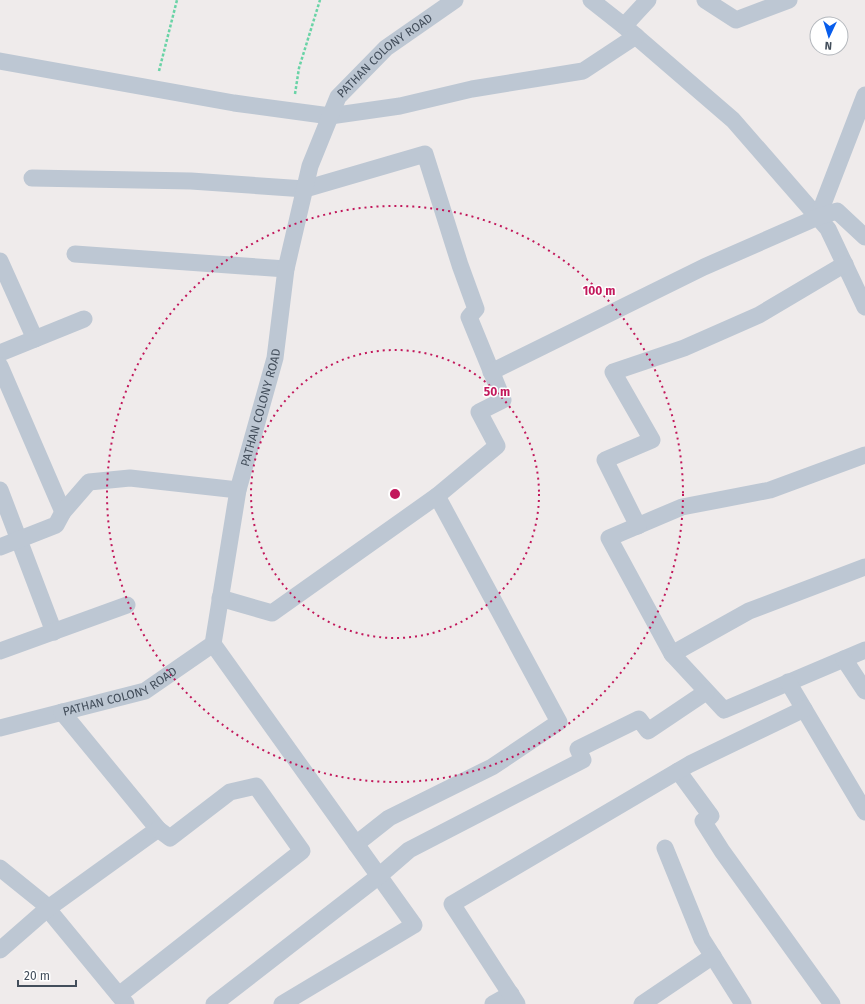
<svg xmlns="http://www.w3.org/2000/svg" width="865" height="1004" font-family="'Fira Sans',sans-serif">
<rect width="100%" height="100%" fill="#efebeb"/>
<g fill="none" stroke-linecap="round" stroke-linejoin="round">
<path stroke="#69d3a6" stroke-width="2.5" stroke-dasharray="3 2" stroke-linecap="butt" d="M159,71L177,0
M295,94L299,68L320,0"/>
<g stroke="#bdc7d3" stroke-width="17">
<path d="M591,0L624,26L733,120L828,229L865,307"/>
<path d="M705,0L736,20L789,0"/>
<path d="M624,26L648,0"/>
<path d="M0,61L234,103L330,116L400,106L472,89L583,71L636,36"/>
<path d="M32,178L191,181L305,189L425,154L460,265L476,309L469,317L503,400L479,412L497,446L437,496"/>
<path d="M818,217L865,95"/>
<path d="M75,254L286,269"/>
<path d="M0,261L35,339"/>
<path d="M0,353L84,319"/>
<path d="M0,366L63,512"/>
<path d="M491,372L704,267L818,217L837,211L865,237"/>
<path d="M865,455L770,490L682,507L609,538L672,654L749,611L865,567"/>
<path d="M0,490L54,632"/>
<path d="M638,526L605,460L652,440L613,372L684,348L759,315L845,264"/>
<path d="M0,547L56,525L63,512L89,482L130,478L238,490"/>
<path d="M220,598L272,613L437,496L559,722L492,767L389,818L356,844"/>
<path d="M213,644L414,925L282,1004"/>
<path d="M0,651L127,605"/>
<path d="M672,654L724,710L865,650"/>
<path d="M844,659L865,691"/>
<path d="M788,682L865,812"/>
<path id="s1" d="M0,728L145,691L213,644L238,490L275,358L286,269L310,166L338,97L386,48L455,0"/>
<path d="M678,771L711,816L703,821L722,851L832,1004"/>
<path d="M665,848L702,939L743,1004"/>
<path d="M0,868L42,902L126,1004"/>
<path d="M0,950L47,909L158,829L62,712"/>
<path d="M119,995L302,851L256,786L230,792L170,838L158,829"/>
<path d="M214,1004L379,876L409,850L583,760L578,749L639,719L648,731L706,692"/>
<path d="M493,1004L511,994"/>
<path d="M517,1004L452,904L690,764L804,709"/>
<path d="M642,1004L713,956"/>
</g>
</g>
<g fill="none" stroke="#c2185b" stroke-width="2" stroke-dasharray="2 4">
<circle cx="395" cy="494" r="144"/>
<circle cx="395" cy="494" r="288"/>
</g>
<g text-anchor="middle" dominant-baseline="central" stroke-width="3" stroke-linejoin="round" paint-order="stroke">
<g font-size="12" fill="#434e5b" stroke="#fff">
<text stroke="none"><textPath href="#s1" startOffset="858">PATHAN COLONY ROAD</textPath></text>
<text stroke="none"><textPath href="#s1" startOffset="474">PATHAN COLONY ROAD</textPath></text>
<text stroke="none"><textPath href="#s1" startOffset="126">PATHAN COLONY ROAD</textPath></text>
</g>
</g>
<circle cx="395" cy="494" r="6" fill="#c2185b" stroke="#fff" stroke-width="2"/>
<g font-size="12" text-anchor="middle" font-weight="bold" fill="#c2185b" stroke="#fff" stroke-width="3" stroke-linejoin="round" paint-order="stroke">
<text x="599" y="295">100 m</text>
<text x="497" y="396">50 m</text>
</g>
<g transform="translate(829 36) rotate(184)"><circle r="19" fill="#ffffff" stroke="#b4b8bd"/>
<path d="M0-3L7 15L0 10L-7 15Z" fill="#085dec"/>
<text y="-6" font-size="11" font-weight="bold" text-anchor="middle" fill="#434e5b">N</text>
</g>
<path d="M18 980v6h58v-6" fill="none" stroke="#434e5b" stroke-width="2"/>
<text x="24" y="980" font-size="12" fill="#434e5b" stroke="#ffffff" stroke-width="3" paint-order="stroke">20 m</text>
</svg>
